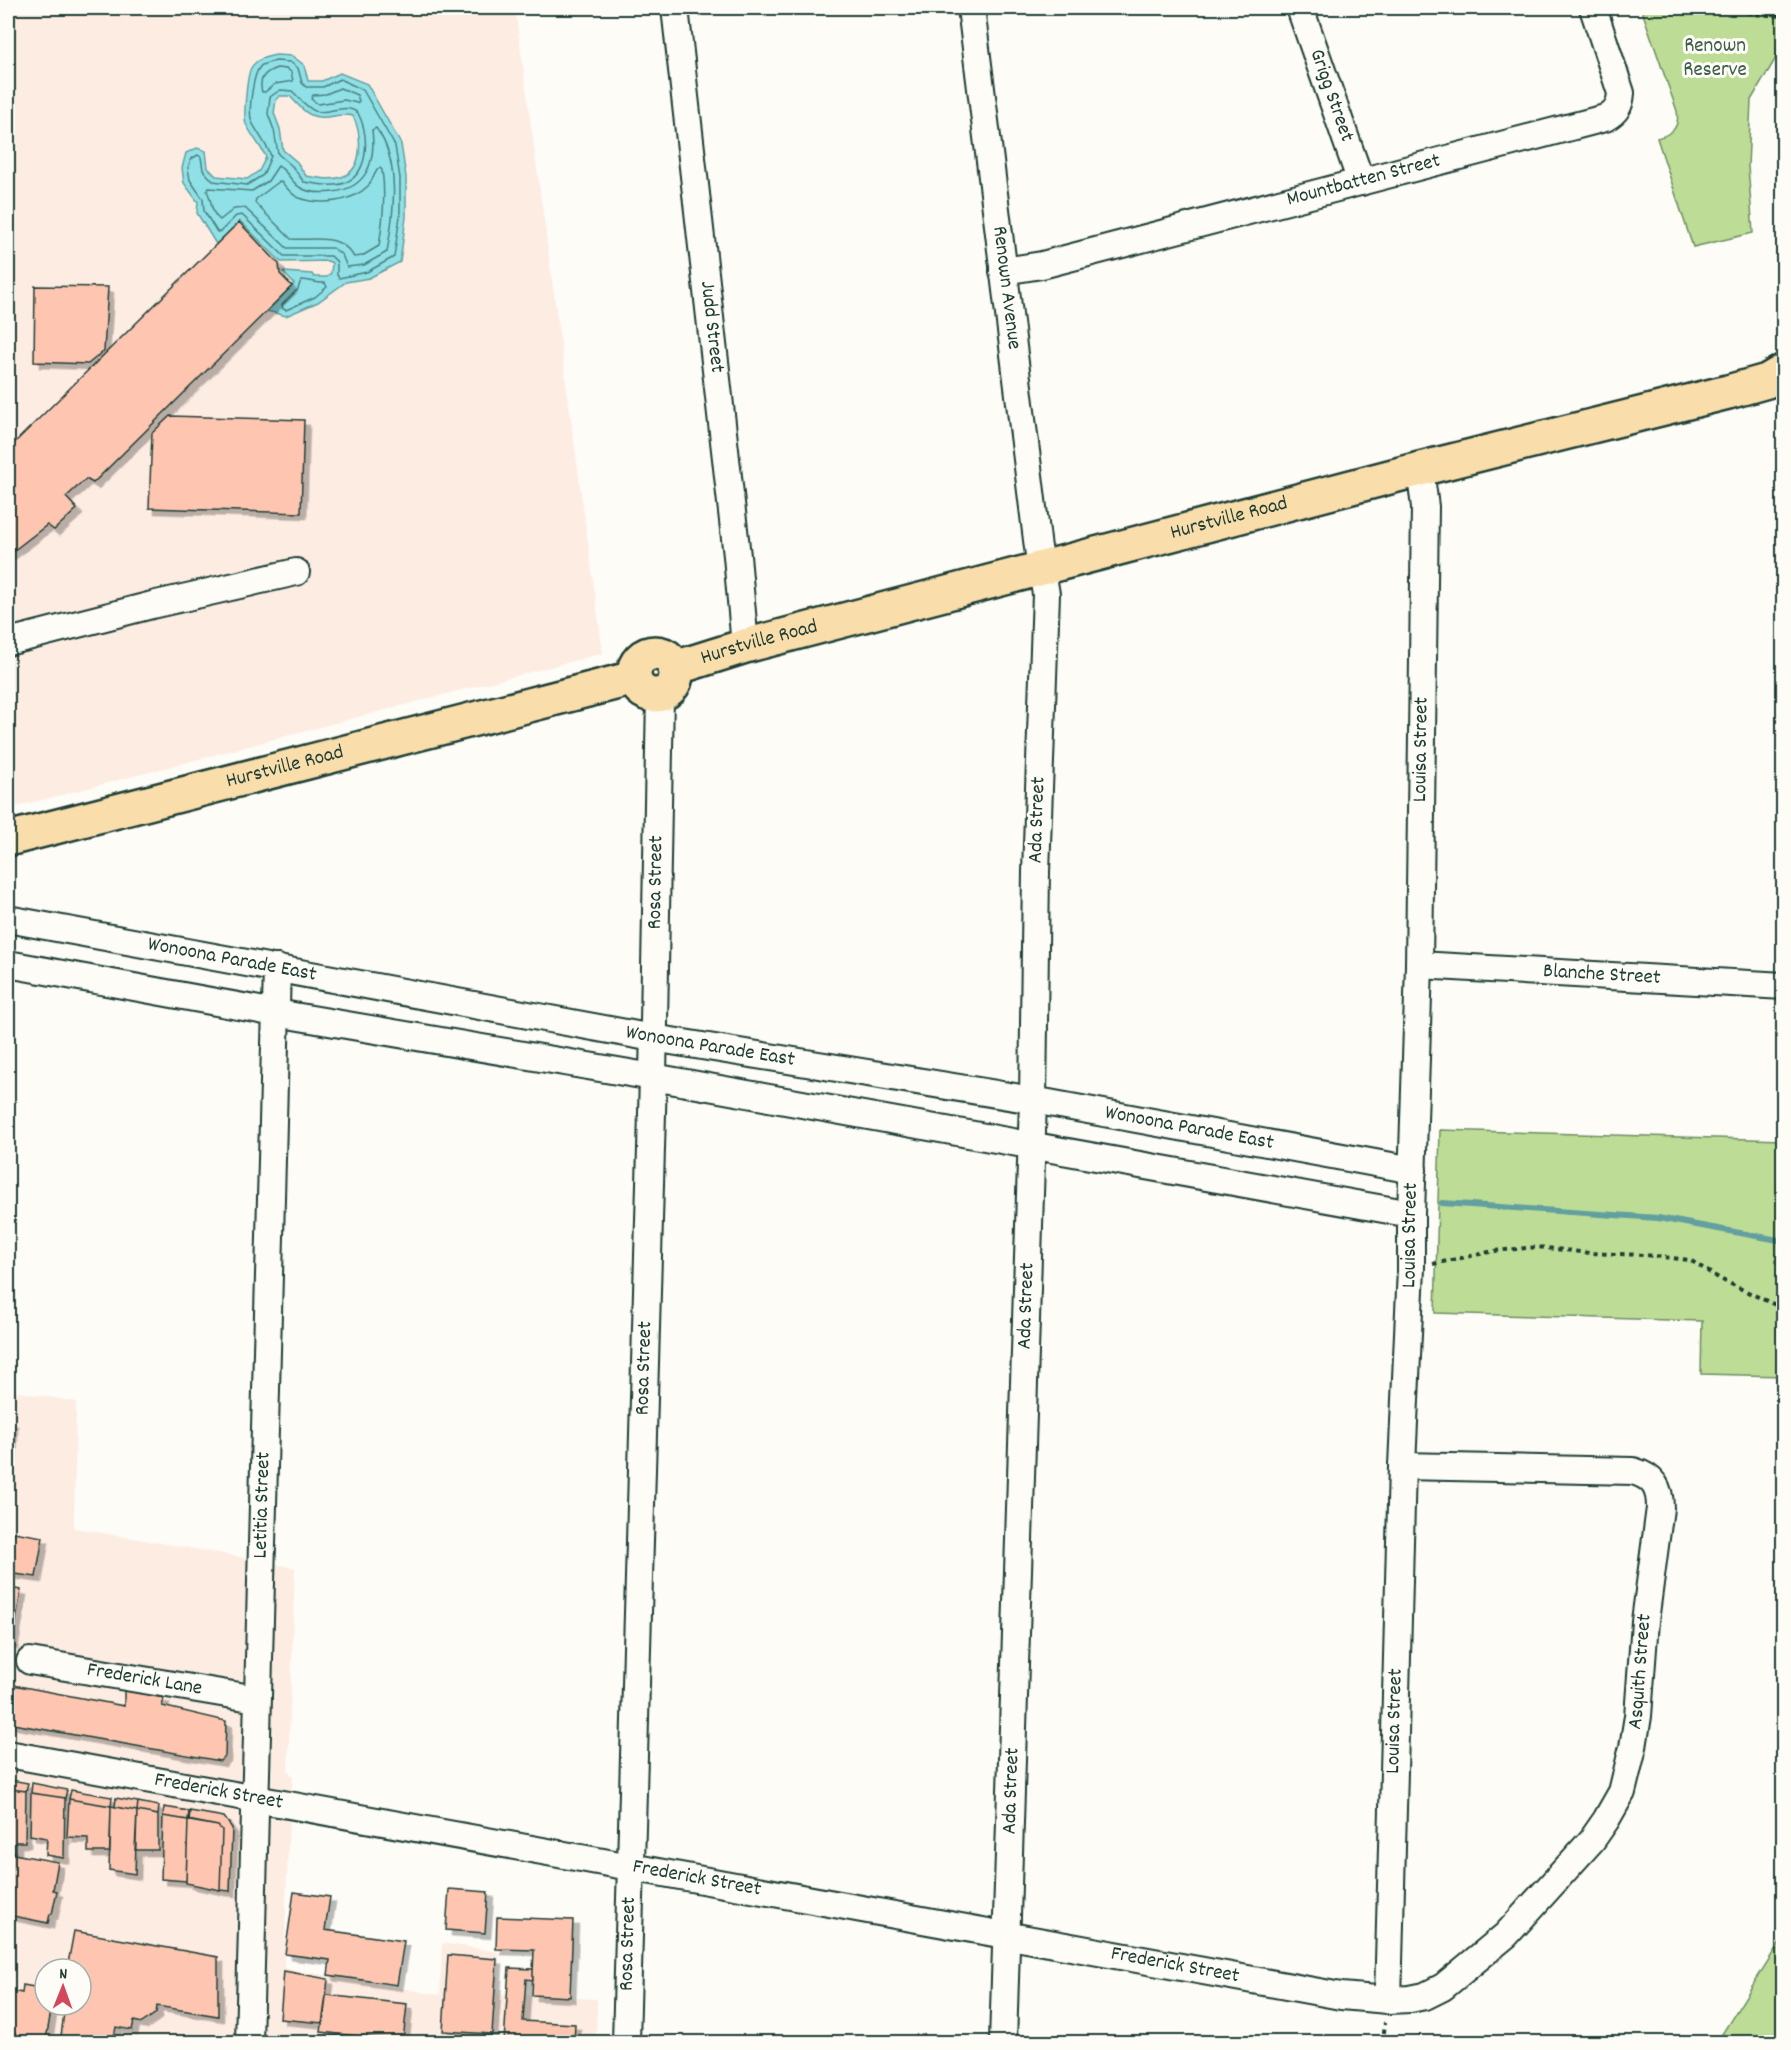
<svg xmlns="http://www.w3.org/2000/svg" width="1791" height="2050" font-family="Dekko,sans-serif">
<defs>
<filter id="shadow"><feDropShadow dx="5.5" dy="5.5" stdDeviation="0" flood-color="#0004"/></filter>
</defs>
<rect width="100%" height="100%" fill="#fdfcf7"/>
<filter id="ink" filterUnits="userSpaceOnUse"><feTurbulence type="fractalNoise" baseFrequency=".0167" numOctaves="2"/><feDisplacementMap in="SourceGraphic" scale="12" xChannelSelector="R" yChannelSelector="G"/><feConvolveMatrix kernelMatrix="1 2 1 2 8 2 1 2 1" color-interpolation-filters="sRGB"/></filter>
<g filter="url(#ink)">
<path fill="#fdece2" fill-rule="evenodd" d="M8,8H515L603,653L8,809Z
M8,1390L76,1402L74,1528L230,1555L295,1568L288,1770L293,1777L288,1841L284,1968L440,1995L442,1943L499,1952L498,1994L597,1999L596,2042H8ZM45,1969H81V2005H45Z"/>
<path fill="#bddd96" stroke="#6e8d65" stroke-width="1.5" d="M1641,8H1783V46L1751,100L1748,166L1753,233L1693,247L1657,138C1672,134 1680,128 1677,111Z
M1440,1130L1783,1140V1376L1701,1374L1702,1321L1435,1313Z
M1783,1937V2042H1717Z"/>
<path fill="#8fe1e7" stroke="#629f9f" stroke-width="1.5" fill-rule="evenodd" d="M276,55L292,56L304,65L308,81H322L340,73L367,84L401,144L406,177V217L400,262L369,278L346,282L318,302L286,316L267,311L294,284L283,272L312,274L314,277H327L331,273L332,263L328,261L281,262L240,221L216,244L197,213L198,202L184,183L182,168L186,153L197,148L206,151L208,168L216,176L247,179L259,171L266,157C260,145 252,136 246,124C243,117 247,75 251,68C256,59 266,57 276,55ZM280,96H290C304,112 311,121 334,116C342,115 345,114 353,116C361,132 365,167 344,176C333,181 317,178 306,176L297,162L283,150L280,129L274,113L276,100Z"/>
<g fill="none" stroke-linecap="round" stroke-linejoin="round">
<path stroke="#4c7f7c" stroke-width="1.5" d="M276,61L290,62L298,68L302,83L306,87H323L340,79L363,90L395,146L400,178V216L394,257L367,272L339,278L337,275V262L331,256H284L242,215L236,216L220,232H217L204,211L203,199L190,180L188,168L191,159L198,155L201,157L203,170L213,181L247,185L263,175L271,156C268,146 251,124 251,119C249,108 253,70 262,65C266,63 272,62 276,61Z
M277,68L287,69L291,72L293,81L275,84L265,92H262C258,78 265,72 277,68Z
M340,88L357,95L359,101L357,103L344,100L318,104L311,99L313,95L326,94Z
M280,90L292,91C299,97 306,108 315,111C330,115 344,102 358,113C368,132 371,170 347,182C335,188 317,184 304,182L292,166L278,154L274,130L268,114L270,97Z
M376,128C401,161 394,214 387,252L364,265L347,267L342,255L333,248H287L245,208L234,209L220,220C210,213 213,202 207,191L209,188L252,191L268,181L278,166C288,171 291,183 301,188C309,193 323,193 333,192C367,188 376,162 372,130Z
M380,168L382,170C386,195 383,221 379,246L362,256L354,257C339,232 315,241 291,239L255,203L256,199L280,181C286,186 290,193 297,197C319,206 351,203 368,186C372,181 374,175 377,170Z
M301,280C309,279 316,284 325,283L327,287L315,297L286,310L283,309L282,305L298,289Z"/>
<path stroke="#629f9f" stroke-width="6" d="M1442,1203L1658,1218L1784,1241"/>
</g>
<path fill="#fec6b1" stroke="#1f3d34" stroke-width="1.5" filter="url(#shadow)" d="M239,222L279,264L280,274L292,286L93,483L86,479L66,497L77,509L54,530L47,525L8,555V449Z
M35,286L108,287L104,351L88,364L34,362Z
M170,416L304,420L301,513L149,508L152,433Z
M8,1421H12L11,1456H8Z
M8,1531L43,1537L36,1577L8,1573Z
M8,1588L21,1590L12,1644L8,1643Z
M8,1684L124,1706V1690L164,1698L162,1706L226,1721L225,1756L220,1761L8,1723Z
M11,1780L28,1783L26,1791L10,1789Z
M32,1783L67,1790L65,1798L31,1793Z
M8,1788L10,1789L8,1851Z
M10,1789L26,1791L25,1842H16V1852L8,1851Z
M71,1790L112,1797L111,1806L69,1799Z
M31,1793L65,1798L64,1858L46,1855L47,1838L30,1835Z
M116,1798L138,1802L137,1811L115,1807Z
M69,1799L111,1806L110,1852H88V1838L67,1837Z
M138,1802L159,1806L158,1815L137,1811Z
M111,1806L137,1811L135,1874L109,1870Z
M164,1807L189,1811L188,1820L163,1816Z
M137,1811L158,1815V1850H135Z
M190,1811L224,1817L232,1828L230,1891L220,1890L222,1830L218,1826L189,1821Z
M163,1816L188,1820L186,1881L161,1879Z
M188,1820L218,1826L222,1830L220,1890L186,1883Z
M8,1853L58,1862L53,1890L57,1891L52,1914H50L48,1923L8,1915Z
M449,1889L488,1892L485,1933L446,1930Z
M294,1892L330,1897L325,1930L404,1941L397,1985L328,1975L330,1960L285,1954Z
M497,1917L573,1920L570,1997L532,1995L534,1950L496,1949Z
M74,1931L218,1957V2016L157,2006L156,2013L142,2023L134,2021L132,2030L116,2027L113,2042H96L61,2036L65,2005H81V1969H67Z
M448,1955L497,1959L492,2034L443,2031Z
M509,1968L533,1969V1980L526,1979L523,2021L575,2024L574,2042H504Z
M284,1971L328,1979L323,2023L280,2019Z
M23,1985L45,1989V2005H52L46,2040L15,2035V2033L8,2032V1990L22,1993Z
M326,1995L407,2004L403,2041L321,2032Z"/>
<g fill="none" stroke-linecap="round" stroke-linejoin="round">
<g stroke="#1f3d34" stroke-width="30">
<g id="minor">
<path id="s1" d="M675,8L737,556L745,646"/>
<path id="s2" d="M971,8L1038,548L1046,594L1036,872L1033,1100L1003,2042"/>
<path id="s3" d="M1300,8L1361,182"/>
<path id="s4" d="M1003,271L1042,265L1605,118C1616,112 1620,106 1621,93L1593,8"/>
<path d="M8,642L152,605L296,572"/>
<path id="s5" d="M8,922L13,920L653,1038L1033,1100L1413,1170"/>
<path d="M8,964L276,1013L653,1077L1411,1214"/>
<path id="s6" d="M1419,965L1784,986"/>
<path id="s7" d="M30,1661L257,1699"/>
<path id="s8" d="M8,1754L1341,1996L1388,2000L1410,1999L1425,1996L1443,1987L1506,1935L1592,1840L1606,1820L1622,1792L1633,1747L1638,1716L1645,1621L1660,1508C1660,1488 1654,1477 1633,1471L1402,1466"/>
<path id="s9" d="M1388,2000L1402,1466L1411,1268V1214L1419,965L1425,507L1420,469"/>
<path id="s10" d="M249,2042L277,968"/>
<path id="s11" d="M626,2042L653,1077L660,695"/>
</g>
</g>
<g stroke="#1f3d34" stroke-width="38">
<g id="major">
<circle cx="655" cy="674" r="21"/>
<path id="s12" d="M675,668L745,646L1420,469L1728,392L1767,381L1784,371"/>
<path id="s13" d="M8,839L634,678"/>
</g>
</g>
<path stroke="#1f3d34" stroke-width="4" stroke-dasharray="4.5 4.5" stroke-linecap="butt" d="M1740,8L1753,14L1784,16
M1433,1264L1494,1251L1538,1247L1589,1253L1645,1255L1690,1260L1720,1279L1784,1309
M1383,2042L1385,2022"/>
<use href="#minor" stroke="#fdfcf7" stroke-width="26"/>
<use href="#major" stroke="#f9deab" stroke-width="33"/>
</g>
</g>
<g text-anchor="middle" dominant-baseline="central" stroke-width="6" stroke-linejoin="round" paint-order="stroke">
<g font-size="21" fill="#3f5d48" stroke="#fdfcf7">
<text x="1715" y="47">Renown<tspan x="1715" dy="24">Reserve</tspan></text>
</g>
<g font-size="21" fill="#1f3d34" stroke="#fdfcf7">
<text stroke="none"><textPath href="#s3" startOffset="93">Grigg Street</textPath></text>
<text stroke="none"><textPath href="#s4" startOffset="372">Mountbatten Street</textPath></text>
<text stroke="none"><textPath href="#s2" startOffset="282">Renown Avenue</textPath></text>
<text stroke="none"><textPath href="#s1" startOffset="321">Judd Street</textPath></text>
<text stroke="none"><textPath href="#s12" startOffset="574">Hurstville Road</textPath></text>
<text stroke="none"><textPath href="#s12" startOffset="88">Hurstville Road</textPath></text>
<text stroke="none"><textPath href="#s9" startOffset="1251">Louisa Street</textPath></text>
<text stroke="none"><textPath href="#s13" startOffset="286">Hurstville Road</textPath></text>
<text transform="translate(1038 820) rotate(-88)">Ada Street</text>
<text stroke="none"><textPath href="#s11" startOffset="1160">Rosa Street</textPath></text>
<text stroke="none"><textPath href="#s5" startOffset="228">Wonoona Parade East</textPath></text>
<text stroke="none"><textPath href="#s6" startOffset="183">Blanche Street</textPath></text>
<text stroke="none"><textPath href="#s5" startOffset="714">Wonoona Parade East</textPath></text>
<text stroke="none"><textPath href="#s5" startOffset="1200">Wonoona Parade East</textPath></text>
<text stroke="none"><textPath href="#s9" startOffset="765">Louisa Street</textPath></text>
<text transform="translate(1027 1306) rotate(-88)">Ada Street</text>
<text stroke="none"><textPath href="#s11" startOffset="674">Rosa Street</textPath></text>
<text stroke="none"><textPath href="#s10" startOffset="537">Letitia Street</textPath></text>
<text stroke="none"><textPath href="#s8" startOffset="1848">Asquith Street</textPath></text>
<text stroke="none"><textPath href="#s7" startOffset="116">Frederick Lane</textPath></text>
<text stroke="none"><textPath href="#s9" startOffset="279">Louisa Street</textPath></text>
<text transform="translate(1012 1791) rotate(-88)">Ada Street</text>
<text stroke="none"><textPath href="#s8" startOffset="214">Frederick Street</textPath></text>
<text stroke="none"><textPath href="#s8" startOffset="700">Frederick Street</textPath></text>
<text stroke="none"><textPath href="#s11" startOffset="98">Rosa Street</textPath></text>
<text stroke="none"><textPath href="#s8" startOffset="1186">Frederick Street</textPath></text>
</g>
</g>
<rect width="1791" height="2050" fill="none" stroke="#fdfcf7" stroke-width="30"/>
<rect x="15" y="15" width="1761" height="2020" fill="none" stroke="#1f3d34" stroke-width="2" filter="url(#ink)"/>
<g transform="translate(63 1987) rotate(1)"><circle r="28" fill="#fdfcf7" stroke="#a4b0a9" stroke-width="1.5"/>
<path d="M0-4.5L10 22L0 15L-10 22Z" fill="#d1495b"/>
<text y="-9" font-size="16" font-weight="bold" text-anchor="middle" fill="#1f3d34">N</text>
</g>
</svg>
